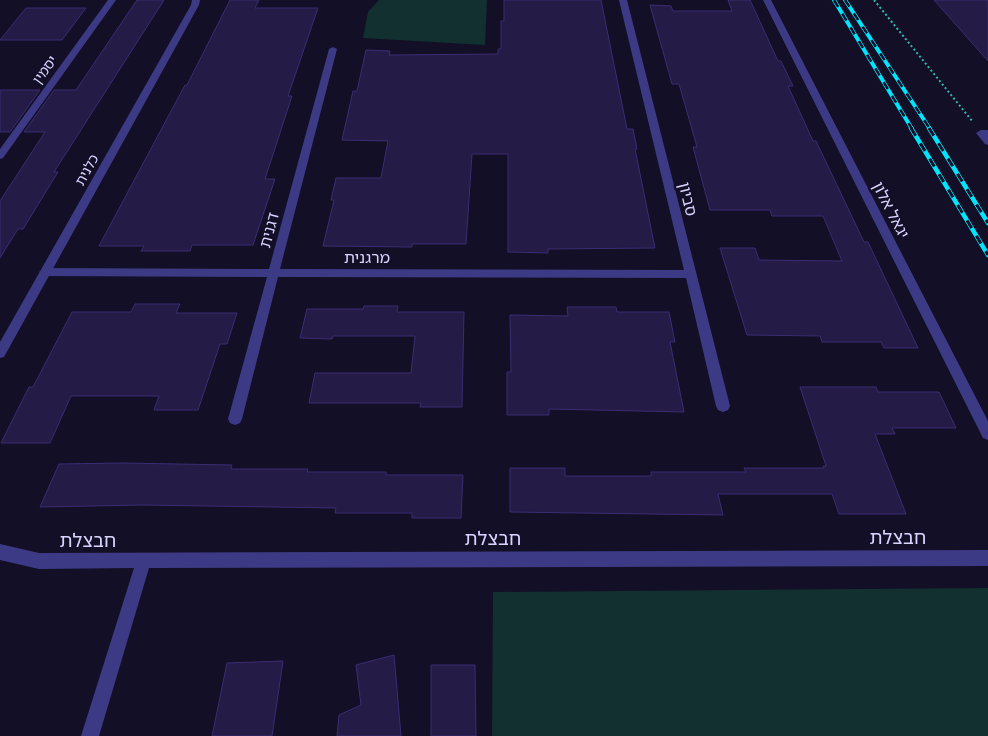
<svg xmlns="http://www.w3.org/2000/svg" width="988" height="736" font-family="Karla,'Noto Sans Hebrew',sans-serif">
<rect width="100%" height="100%" fill="#130f26"/>
<path fill="#12302f" d="M379,0H487L485,45L363,38L368,12Z
M988,588V736H492L493,592Z"/>
<path fill="#241b47" stroke="#3b2d73" d="M137,0H164L54,172H58L23,229H18L0,258V201L45,132H24L54,90H76Z
M230,0H259L255,8H318L288,96H292L265,179H275L253,245H192L190,251H141L144,246H99L185,85H187Z
M504,0H601L627,129H633L637,149H635L655,248L548,249V253L508,252V154H472L466,244H412V247L323,246L334,200H331L336,178H381L388,141L342,140L353,91H357L366,50L390,51L389,55L498,54V49H501V21H504Z
M728,0H750L778,61H781L793,86H788L813,141H816L864,242H868L918,348H884L881,342H822L820,336L747,335L720,248H755L759,260L842,261L823,216H772L770,210H710L693,147H697L679,84H672L650,5L671,6L673,11H732Z
M934,0H988V61Z
M26,8H86L62,40H0Z
M0,90H40L10,132H0Z
M135,304H180L176,313H237L227,344H220L198,410H154L159,396H71L50,443H1L29,387H33L72,312H131Z
M364,306H398L397,312H464L462,407H420L421,403H309L315,373H411L415,336H333L332,339L300,338L307,309H363Z
M567,307H616L617,312H669L675,342H670L684,412L549,409V415H507V372H511L510,315L568,316Z
M800,387H876L878,392H939L956,428H892L895,434H875L906,514H839L832,494H718L723,515L510,512V468H565V476H651V472H746L744,468H824L823,466H826Z
M123,463L232,465L231,469H308L307,472H386V475H463L461,518H412V513H335L336,508L142,505L40,507L59,464Z
M394,655L401,736H337L339,715L361,705L356,665Z
M283,661L272,736H212L227,663Z
M431,665H475L476,736H431Z"/>
<g fill="none" stroke-linecap="round" stroke-linejoin="round">
<path stroke="#2fb8b0" stroke-width="2" stroke-dasharray="2 2.5" stroke-linecap="butt" d="M874,0L973,122"/>
<path fill="#3d3a85" fill-rule="evenodd" d="M108,0H116L3,158L0,159V149Z
M619,0H627L730,406L728,410L723,412L718,410L716,406L686,278L278,277L242,419L240,423L235,425L230,423L228,419L267,277L45,276L39,272L45,268L269,269L329,49L333,47L337,49L280,269L684,270Z
M988,130V145L985,144L976,133L981,130Z"/>
<path fill="#3d3a85" fill-rule="evenodd" d="M192,0H200L199,5L4,357L0,358V342L191,5Z
M763,0H771L988,421V440L983,438Z
M0,544L39,553L988,550V566L149,568L99,736H81L134,568L39,569L0,560Z"/>
<g stroke="#00e5ff" stroke-width="4">
<path id="rail-far1" d="M834,0L912,129
M845,0L930,129"/>
</g>
<g stroke="#00e5ff" stroke-width="4.5">
<path id="rail" d="M911,128L988,255
M929,128L988,223"/>
</g>
<use href="#rail-far1" stroke="#130f26" stroke-width="2.5" stroke-dasharray="8" stroke-linecap="butt"/>
<use href="#rail" stroke="#130f26" stroke-width="3" stroke-dasharray="9" stroke-linecap="butt"/>
</g>
<g text-anchor="middle" dominant-baseline="central" stroke-width="5" stroke-linejoin="round" paint-order="stroke">
<g font-size="14" fill="#d9d4ff" stroke="#130f26">
<text transform="translate(45 70) rotate(-54)">יסמין</text>
<text transform="translate(87 170) rotate(-61)">כלנית</text>
</g>
<g font-size="16" fill="#d9d4ff" stroke="#130f26">
<text transform="translate(688 199) rotate(76)">סביון</text>
<text transform="translate(891 210) rotate(63)">יגאל אלון</text>
<text transform="translate(269 230) rotate(-75)">דגנית</text>
<text x="367" y="257">מרגנית</text>
</g>
<g font-size="19" fill="#d9d4ff" stroke="#130f26">
<text x="898" y="538">חבצלת</text>
<text x="493" y="539">חבצלת</text>
<text x="88" y="541">חבצלת</text>
</g>
</g>
</svg>
